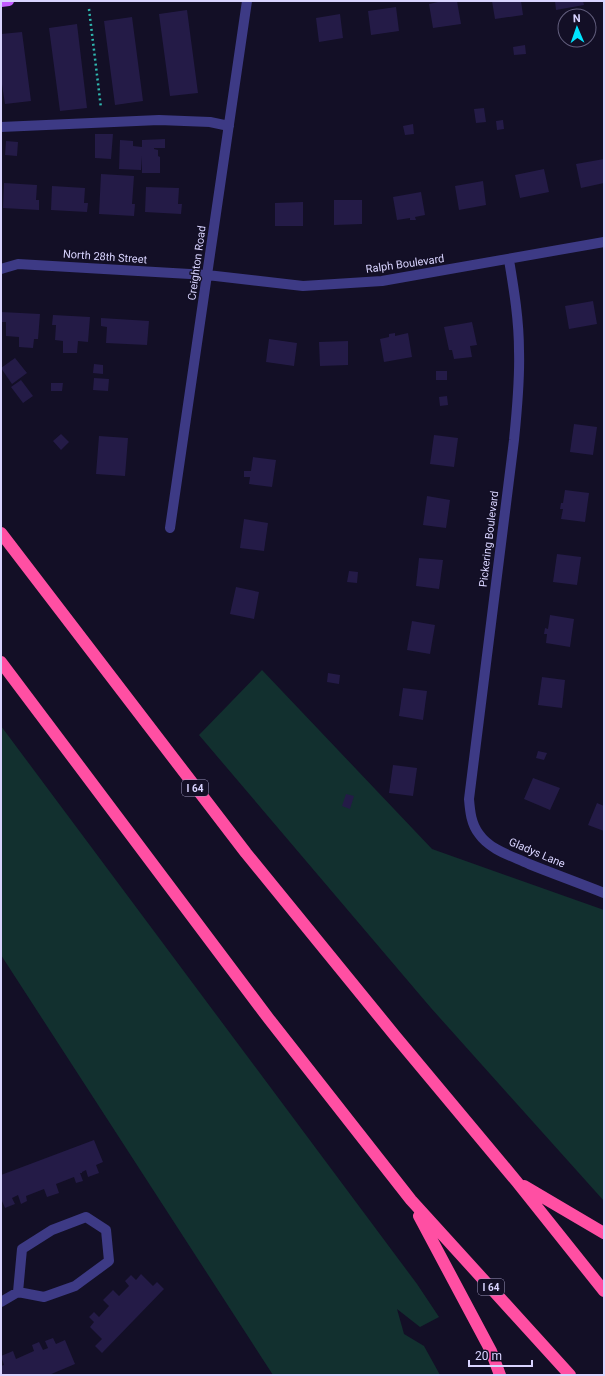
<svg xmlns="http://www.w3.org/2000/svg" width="605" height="1376" font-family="Roboto,sans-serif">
<rect width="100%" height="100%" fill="#130f26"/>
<path fill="#12302f" d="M262,670L432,849L604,910V1201L431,1008L199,735Z
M1,726L417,1284L439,1317L420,1327L397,1309L404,1334L424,1346L440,1375H273L1,955Z"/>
<path fill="#241b47" d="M438,1H457L461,24L433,28L429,4L438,2Z
M492,1H521L523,15L495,19Z
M555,1H583L584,5L556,10Z
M396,7L399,31L371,35L368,11Z
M187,10L198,93L170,96L159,14Z
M340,14L343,38L319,42L316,18Z
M132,17L143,101L115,105L104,21Z
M77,24L87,108L60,111L49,28Z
M22,32L31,101L5,104L1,78V34Z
M525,45L526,54L514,55L513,47Z
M484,108L486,122L476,123L474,109Z
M503,120L504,129L497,130L496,121Z
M413,124L414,134L405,135L403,126Z
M95,134H113L111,159L95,158Z
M165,139V148H154V149L158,150V156L160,157V173H142V156L141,170L119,169L120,140L133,141V146L142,147V140Z
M6,141L18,142L17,156L5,155Z
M604,159V183L581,188L576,164Z
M544,169L549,192L520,198L515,175Z
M101,174L134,176L132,204H135L134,216L99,214Z
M483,181L486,205L459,210L455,186Z
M4,183L37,185L36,200H39V210L3,208Z
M52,186L85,188L84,203H88L87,212L51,210Z
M146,187L179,188L178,204H182L181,214L145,212Z
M421,192L425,215L415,217L416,220H410V218L397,220L393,197Z
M334,200H362V224L334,225Z
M303,202V226H275V203Z
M593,301L597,324L569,329L565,306Z
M1,312L40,314L38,339H34L33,348L19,347V337L6,336V322H1Z
M53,315L90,317L88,342L78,341L77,353H63V341L55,340L56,325H52Z
M101,318L149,321L147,345L106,343L107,327L101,326Z
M472,322L477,345L470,346L472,357L454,359L452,350H449L444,327Z
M395,333V336L408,333L412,357L384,362L380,339L389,337V334Z
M269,339L297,343L294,366L266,362Z
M348,341V365L320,366L319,342Z
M15,358L27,373L12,384L1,368Z
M94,364L103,365V374L93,373Z
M436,371H447V380H436Z
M94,378L109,379L108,391L93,390Z
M21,380L33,396L23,403L11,387Z
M51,383H63L62,391H51Z
M447,396L448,405L440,406L439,397Z
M574,424L597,427L593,455L570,452Z
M61,434L69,442L61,450L53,441Z
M434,435L458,438L454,467L430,464Z
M99,436L128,438L125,476L96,474Z
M253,457L276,460L272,487L249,484L250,477H244V471H251Z
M565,490L589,493L585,522L561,519L563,509H560L561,503H563Z
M427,496L450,500L446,528L423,525Z
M244,519L268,523L264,551L240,548Z
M557,554L581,557L577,585L553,582Z
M419,558L443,560L439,589L416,586Z
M349,571L358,572L357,583L347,582Z
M236,587L259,592L254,619L230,614Z
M550,615L574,619L570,647L546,643L547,634H544L545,628L548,629Z
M412,621L435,625L430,654L407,650Z
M328,673L340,675L339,684L327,682Z
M542,677L565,680L562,708L538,705Z
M403,688L427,691L423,720L399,716Z
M538,751L547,753L544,760L536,758Z
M393,765L417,768L413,796L389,793Z
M533,778L560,788L550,810L524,799Z
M346,794L354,796L350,809L342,806Z
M597,803L604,806V831L588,825Z
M94,1140L103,1162L96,1165L99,1173L88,1177L86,1170L82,1172V1173H80L83,1181L76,1183L74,1177L56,1184L59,1193L47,1197L44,1189L26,1196L27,1201L21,1204L18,1195L12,1198L15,1204L5,1208L2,1201H1V1175Z
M141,1274L153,1286L157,1282L164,1289L102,1353L95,1346L102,1339L90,1327L94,1322L89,1317L94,1312L99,1317L109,1306L103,1300L113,1290L119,1296L129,1286L125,1281L131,1275L136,1280Z
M53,1338L56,1344L65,1340L75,1364L49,1375H1V1366L4,1365L1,1356L13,1351L16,1359L34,1351L32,1345L39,1342L43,1350L48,1348L45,1341Z"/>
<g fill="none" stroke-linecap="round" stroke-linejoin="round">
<path stroke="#2fb8b0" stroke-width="2.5" stroke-dasharray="2 3" stroke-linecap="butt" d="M89,9L101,108"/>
<path stroke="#3d3a85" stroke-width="10" d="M1,127L159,120L210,122L229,126
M509,260C514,290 519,320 519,351C520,381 517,410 514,440L469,799C470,811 471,824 479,834C490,850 512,856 529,864C554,874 579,883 604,893
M1,269L18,264L207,275L303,286L382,281L604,242
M170,528L247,1
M1,1302L18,1292L44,1297L75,1286L109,1261L106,1230L86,1217L52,1230L22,1249L18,1292"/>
<path stroke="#c25bff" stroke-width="10" d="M1,2L9,1"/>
<path stroke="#ff4fa3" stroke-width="12" d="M1,533L246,853L396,1037L517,1182L604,1291
M1,662L269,1019L411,1200L570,1375
M524,1186L604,1233
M419,1216L491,1351L500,1375"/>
</g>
<g text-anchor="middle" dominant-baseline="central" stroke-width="3" stroke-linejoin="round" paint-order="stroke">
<g fill="#130f26" stroke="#9e99be" stroke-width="1">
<rect x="182" y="780" width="26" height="16" rx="3"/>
<rect x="478" y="1279" width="26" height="16" rx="3"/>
</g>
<g font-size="10" font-weight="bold" fill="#d9d4ff">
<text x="195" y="788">I 64</text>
<text x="491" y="1287">I 64</text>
</g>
<g font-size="11" fill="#d9d4ff" stroke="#130f26">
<text transform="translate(105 257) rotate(4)">North 28th Street</text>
<text transform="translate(197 263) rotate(-82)">Creighton Road</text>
<text transform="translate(405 264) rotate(-8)">Ralph Boulevard</text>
<text transform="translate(489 539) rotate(-83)">Pickering Boulevard</text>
<text transform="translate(537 853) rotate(23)">Gladys Lane</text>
</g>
</g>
<rect width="605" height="1376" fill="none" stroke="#d9d4ff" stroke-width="4"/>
<g transform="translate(577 28) rotate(358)"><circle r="19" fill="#130f26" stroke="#625e7d"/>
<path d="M0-3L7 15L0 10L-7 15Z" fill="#00e5ff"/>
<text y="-6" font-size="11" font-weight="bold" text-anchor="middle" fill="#d9d4ff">N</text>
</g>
<path d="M469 1360v6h63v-6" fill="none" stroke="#d9d4ff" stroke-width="2"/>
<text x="475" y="1360" font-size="12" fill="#d9d4ff" stroke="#130f26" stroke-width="3" paint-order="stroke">20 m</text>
</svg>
